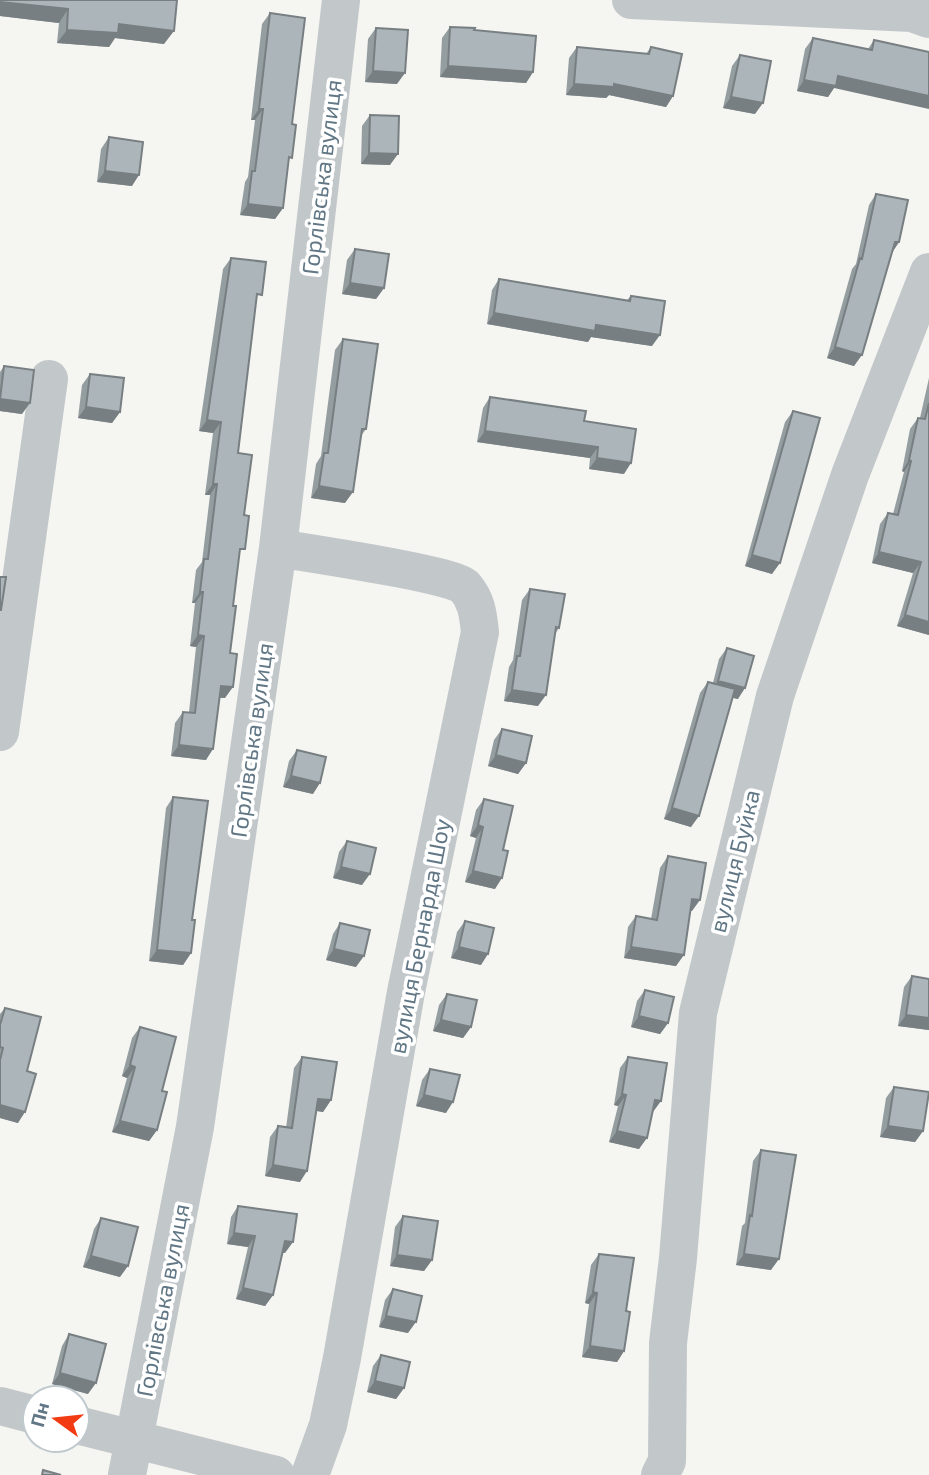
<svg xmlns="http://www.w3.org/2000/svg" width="929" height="1475" font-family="'Exo 2',sans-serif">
<rect width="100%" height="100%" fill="#f5f5f1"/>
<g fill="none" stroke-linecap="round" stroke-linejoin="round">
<path stroke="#c2c7ca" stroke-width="38" d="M631,0L912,13L929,19
M278,548C306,553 453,574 465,587C477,601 478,615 480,632L406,992L342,1358L328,1425L310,1475
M0,732L49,379
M0,1406L35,1415
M77,1425L276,1475
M127,1475L195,1127L278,548L341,0
M660,1475L667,1461L668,1343L678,1258L698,1013L775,696L850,475L929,272"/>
</g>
<path fill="#949da0" d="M0,0H177L164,44L115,38L109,47L57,43L59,23L0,16Z
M270,13L288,164L283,208L275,219L240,215L245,182L248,177L255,120H251L262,24Z
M450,27L474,30L533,72L526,83L440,77L442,38Z
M376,28L397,84L365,82L368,39Z
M813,38L868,49L874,40L929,52L834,88L828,97L797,91L805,49Z
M577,47L646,54L651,47L673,96L666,107L609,95L606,98L566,95L569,58Z
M740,55L755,114L723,108L732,66Z
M370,115L390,165L361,164L362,126Z
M109,137L132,186L97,182L101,149Z
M876,194L899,242L891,254L854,366L827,358L852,269L856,264L869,205Z
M355,249L384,288L376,299L342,294L347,260Z
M231,258L256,303L238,453L239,557L233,606L225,698H220L206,760L171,756L175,723L183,712H189L196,647L190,646L195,603H192L196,570L202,562L210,495H205L213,433L199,431L223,269Z
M499,279L627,300L631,296L652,346L591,337L588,342L487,324L492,290Z
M343,339L366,429L361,436L345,503L311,498L316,464L321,456L335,350Z
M4,366L22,414L0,411V372Z
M90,374L120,412L112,423L78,418L82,385Z
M929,378V635L897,626L913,573L872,563L880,524L888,513L893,514L904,472L902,471L910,429L918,418H920Z
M490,397L584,421L624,474L589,469L590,458L477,442L483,408Z
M793,411L772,574L745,566L785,422Z
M530,589L559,628L555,634L538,706L504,701L509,667L513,660L522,600Z
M727,648L738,699L733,698L691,827L664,819L700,693L708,682L713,683L719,659Z
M502,729L526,763L518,774L488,766L494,740Z
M297,750L313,794L283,787L289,761Z
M173,797L191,953L183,965L149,961L166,808Z
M484,799L503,850L495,889L465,882L476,838L470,836L476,810Z
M347,841L362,885L333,878L339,852Z
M668,856L692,911H690L676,966L624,958L628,927L636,916L651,919L660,868Z
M465,921L481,965L451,958L457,932Z
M340,923L356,967L326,960L333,934Z
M912,976L929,1030L898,1026L904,987Z
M645,990L668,1023L660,1034L631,1027L637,1001Z
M447,994L471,1027L463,1038L433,1031L439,1005Z
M5,1008L27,1071L18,1123L0,1118V1014Z
M140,1027L162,1091L157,1130L149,1141L112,1132L127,1078L122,1076L132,1038Z
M302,1057L331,1100L323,1112L317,1111L300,1182L265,1176L270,1137L278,1126L286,1128L294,1068Z
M628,1057L653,1112L639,1149L609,1142L618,1106L614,1105L620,1068Z
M430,1069L446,1113L416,1106L422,1080Z
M894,1087L923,1131L915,1142L880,1137L886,1098Z
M761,1150L771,1270L736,1265L742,1226L745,1223L753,1161Z
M238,1206L285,1253H283L273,1295L265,1306L236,1299L248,1247L227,1244L231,1217Z
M403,1216L432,1260L424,1271L390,1266L395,1227Z
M101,1218L120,1277L83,1267L94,1229Z
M599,1254L626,1311L624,1351L617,1362L582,1357L589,1304L585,1303L591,1265Z
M393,1289L408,1333L379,1327L385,1300Z
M69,1334L88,1394L52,1384L62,1346Z
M381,1355L404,1388L396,1399L367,1392L373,1366Z"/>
<path fill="#787f82" d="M0,2L68,9L59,23L0,16Z
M119,24L174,31L164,44L115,38L109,47L57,43L67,30Z
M448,66L533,72L526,83L440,77Z
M373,71L405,73L397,84L365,82Z
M838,76L929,96V109L834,88L828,97L797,91L804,80Z
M574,84H614L673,96L666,107L609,95L606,98L566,95Z
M731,97L763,103L755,114L723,108Z
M259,109H263L255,120H251Z
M369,153L398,154L390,165L361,164Z
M105,171L139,175L132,186L97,182Z
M248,204L283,208L275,219L240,215Z
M895,242H899L891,254Z
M350,283L384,288L376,299L342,294Z
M494,313L596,325L660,335L652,346L591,337L588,342L487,324Z
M835,347L862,355L854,366L827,358Z
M0,399L30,403L22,414L0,411Z
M86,407L120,412L112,423L78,418Z
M207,420L221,422L213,433L199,431Z
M485,431L598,447L590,458L477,442Z
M597,458L631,463L624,474L589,469Z
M909,460L911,461L904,472L902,471Z
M213,484H217L210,495H205Z
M319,486L353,492L345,503L311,498Z
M879,552L921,562L913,573L872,563Z
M752,555L780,563L772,574L745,566Z
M200,592H203L195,603H192Z
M905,615L929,622V635L897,626Z
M198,635L204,636L196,647L190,646Z
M718,681L745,688L738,699L710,692Z
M221,686L233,687L225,698L213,697Z
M512,690L546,695L538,706L504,701Z
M179,745L213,749L206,760L171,756Z
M496,755L526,763L518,774L488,766Z
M291,776L320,783L313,794L283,787Z
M672,808L699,816L691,827L664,819Z
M478,825L483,827L476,838L470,836Z
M341,867L370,874L362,885L333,878Z
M473,871L502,878L495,889L465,882Z
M692,899L700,900L692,911L684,910Z
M459,947L488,954L481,965L451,958Z
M631,947L684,955L676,966L624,958Z
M334,949L364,956L356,967L326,960Z
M157,950L191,953L183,965L149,961Z
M906,1015L929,1018V1030L898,1026Z
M639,1016L668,1023L660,1034L631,1027Z
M441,1020L471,1027L463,1038L433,1031Z
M130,1065L135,1067L127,1078L122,1076Z
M622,1094L626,1095L618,1106L614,1105Z
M424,1095L453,1102L446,1113L416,1106Z
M318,1099L331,1100L323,1112L311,1110Z
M655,1100L661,1101L653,1112Z
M0,1105L25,1112L18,1123L0,1118Z
M120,1121L157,1130L149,1141L112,1132Z
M888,1126L923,1131L915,1142L880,1137Z
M617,1131L647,1138L639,1149L609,1142Z
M273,1165L307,1171L300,1182L265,1176Z
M234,1233L255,1236L248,1247L227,1244Z
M285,1241L293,1242L285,1253L278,1252Z
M744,1254L779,1259L771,1270L736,1265Z
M397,1255L432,1260L424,1271L390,1266Z
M91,1256L128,1266L120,1277L83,1267Z
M243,1288L273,1295L265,1306L236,1299Z
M593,1292L597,1293L589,1304L585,1303Z
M386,1316L416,1322L408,1333L379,1327Z
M590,1346L624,1351L617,1362L582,1357Z
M60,1373L96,1383L88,1394L52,1384Z
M375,1381L404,1388L396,1399L367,1392Z"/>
<path fill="#acb6ba" stroke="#787f82" stroke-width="2" d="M0,0H177L174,31L119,24L118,33L67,30L68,9L0,2Z
M270,13L305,18L292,124L296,125L292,158L289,157L283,208L248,204L252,171H255L263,109H259Z
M450,27L475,28L474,30L536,36L533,72L448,66Z
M376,28L408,30L405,73L373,71Z
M813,38L872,50L874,40L929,52V96L838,76L836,86L804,80Z
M577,47L649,54L651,47L682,54L673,96L614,84V87L574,84Z
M740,55L771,61L763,103L731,97Z
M370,115L399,116L398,154L369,153Z
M109,137L143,142L139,175L105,171Z
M876,194L908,200L899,242H895L862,355L835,347L860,258L862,259Z
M355,249L389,254L384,288L350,283Z
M231,258L266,262L262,295L257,294L238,453L252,455L244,515L249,516L245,549H240L233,606H236L230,653L237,654L233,687L221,686L213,749L179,745L183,712L195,713L204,636L198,635L203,592H200L204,559H208L217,484H213L221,422L207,420Z
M499,279L630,301L631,296L665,301L660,335L596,325L595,331L494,313Z
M343,339L378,344L366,429H362L353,492L319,486L324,453H328Z
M4,366L34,370L30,403L0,399Z
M90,374L124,378L120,412L86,407Z
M490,397L586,411L584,421L636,429L631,463L597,458L598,447L485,431Z
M929,403V622L905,615L921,562L879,552L888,513L898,515L911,461L909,460L918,418L925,419Z
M793,411L820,418L780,563L752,555Z
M0,577H6L1,610H0Z
M530,589L565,594L559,628L556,627L546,695L512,690L517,656H520Z
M727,648L754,656L745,688L718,681Z
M708,682L735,689L699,816L672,808Z
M502,729L532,736L526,763L496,755Z
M297,750L326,757L320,783L291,776Z
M173,797L208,801L192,920H195L191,953L157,950Z
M484,799L513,806L503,850L508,851L502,878L473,871L483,827L478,825Z
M347,841L376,848L370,874L341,867Z
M668,856L706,863L700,900L692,899L684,955L631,947L636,916L657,920Z
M465,921L494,928L488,954L459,947Z
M340,923L370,930L364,956L334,949Z
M912,976L929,979V1018L906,1015Z
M645,990L674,997L668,1023L639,1016Z
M447,994L477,1000L471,1027L441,1020Z
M5,1008L41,1017L27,1071L36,1074L25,1112L0,1105V1060L3,1048L0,1047V1025Z
M140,1027L176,1037L162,1091L167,1092L157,1130L120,1121L135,1067L130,1065Z
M302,1057L337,1062L331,1100L318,1099L307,1171L273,1165L278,1126L292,1128Z
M628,1057L667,1063L661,1101L655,1100L647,1138L617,1131L626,1095L622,1094Z
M430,1069L460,1075L453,1102L424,1095Z
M894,1087L929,1092L923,1131L888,1126Z
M761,1150L796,1155L779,1259L744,1254L750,1215L752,1216Z
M238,1206L297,1214L293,1242L285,1241L273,1295L243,1288L255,1236L234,1233Z
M403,1216L438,1221L432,1260L397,1255Z
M101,1218L138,1227L128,1266L91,1256Z
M599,1254L634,1258L626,1311L630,1312L624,1351L590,1346L597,1293L593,1292Z
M393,1289L422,1296L416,1322L386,1316Z
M69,1334L106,1344L96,1383L60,1373Z
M381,1355L410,1362L404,1388L375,1381Z
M43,1470L61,1475H42Z"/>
<g text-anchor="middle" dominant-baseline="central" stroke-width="7" stroke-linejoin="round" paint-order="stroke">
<g font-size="23" fill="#617785" stroke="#fff">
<text transform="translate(321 177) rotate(-83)">Горлівська вулиця</text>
<text transform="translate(251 740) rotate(-82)">Горлівська вулиця</text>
<text transform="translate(734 861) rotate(-76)">вулиця Буйка</text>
<text transform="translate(419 936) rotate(-79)">вулиця Бернарда Шоу</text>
<text transform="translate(162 1300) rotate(-79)">Горлівська вулиця</text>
</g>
</g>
<g transform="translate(56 1419) rotate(285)"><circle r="33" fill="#ffffff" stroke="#c0c9ce" stroke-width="2"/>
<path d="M0-5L12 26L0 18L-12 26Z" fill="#f33b13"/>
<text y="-10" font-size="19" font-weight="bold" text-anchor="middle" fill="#617785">Пн</text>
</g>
</svg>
